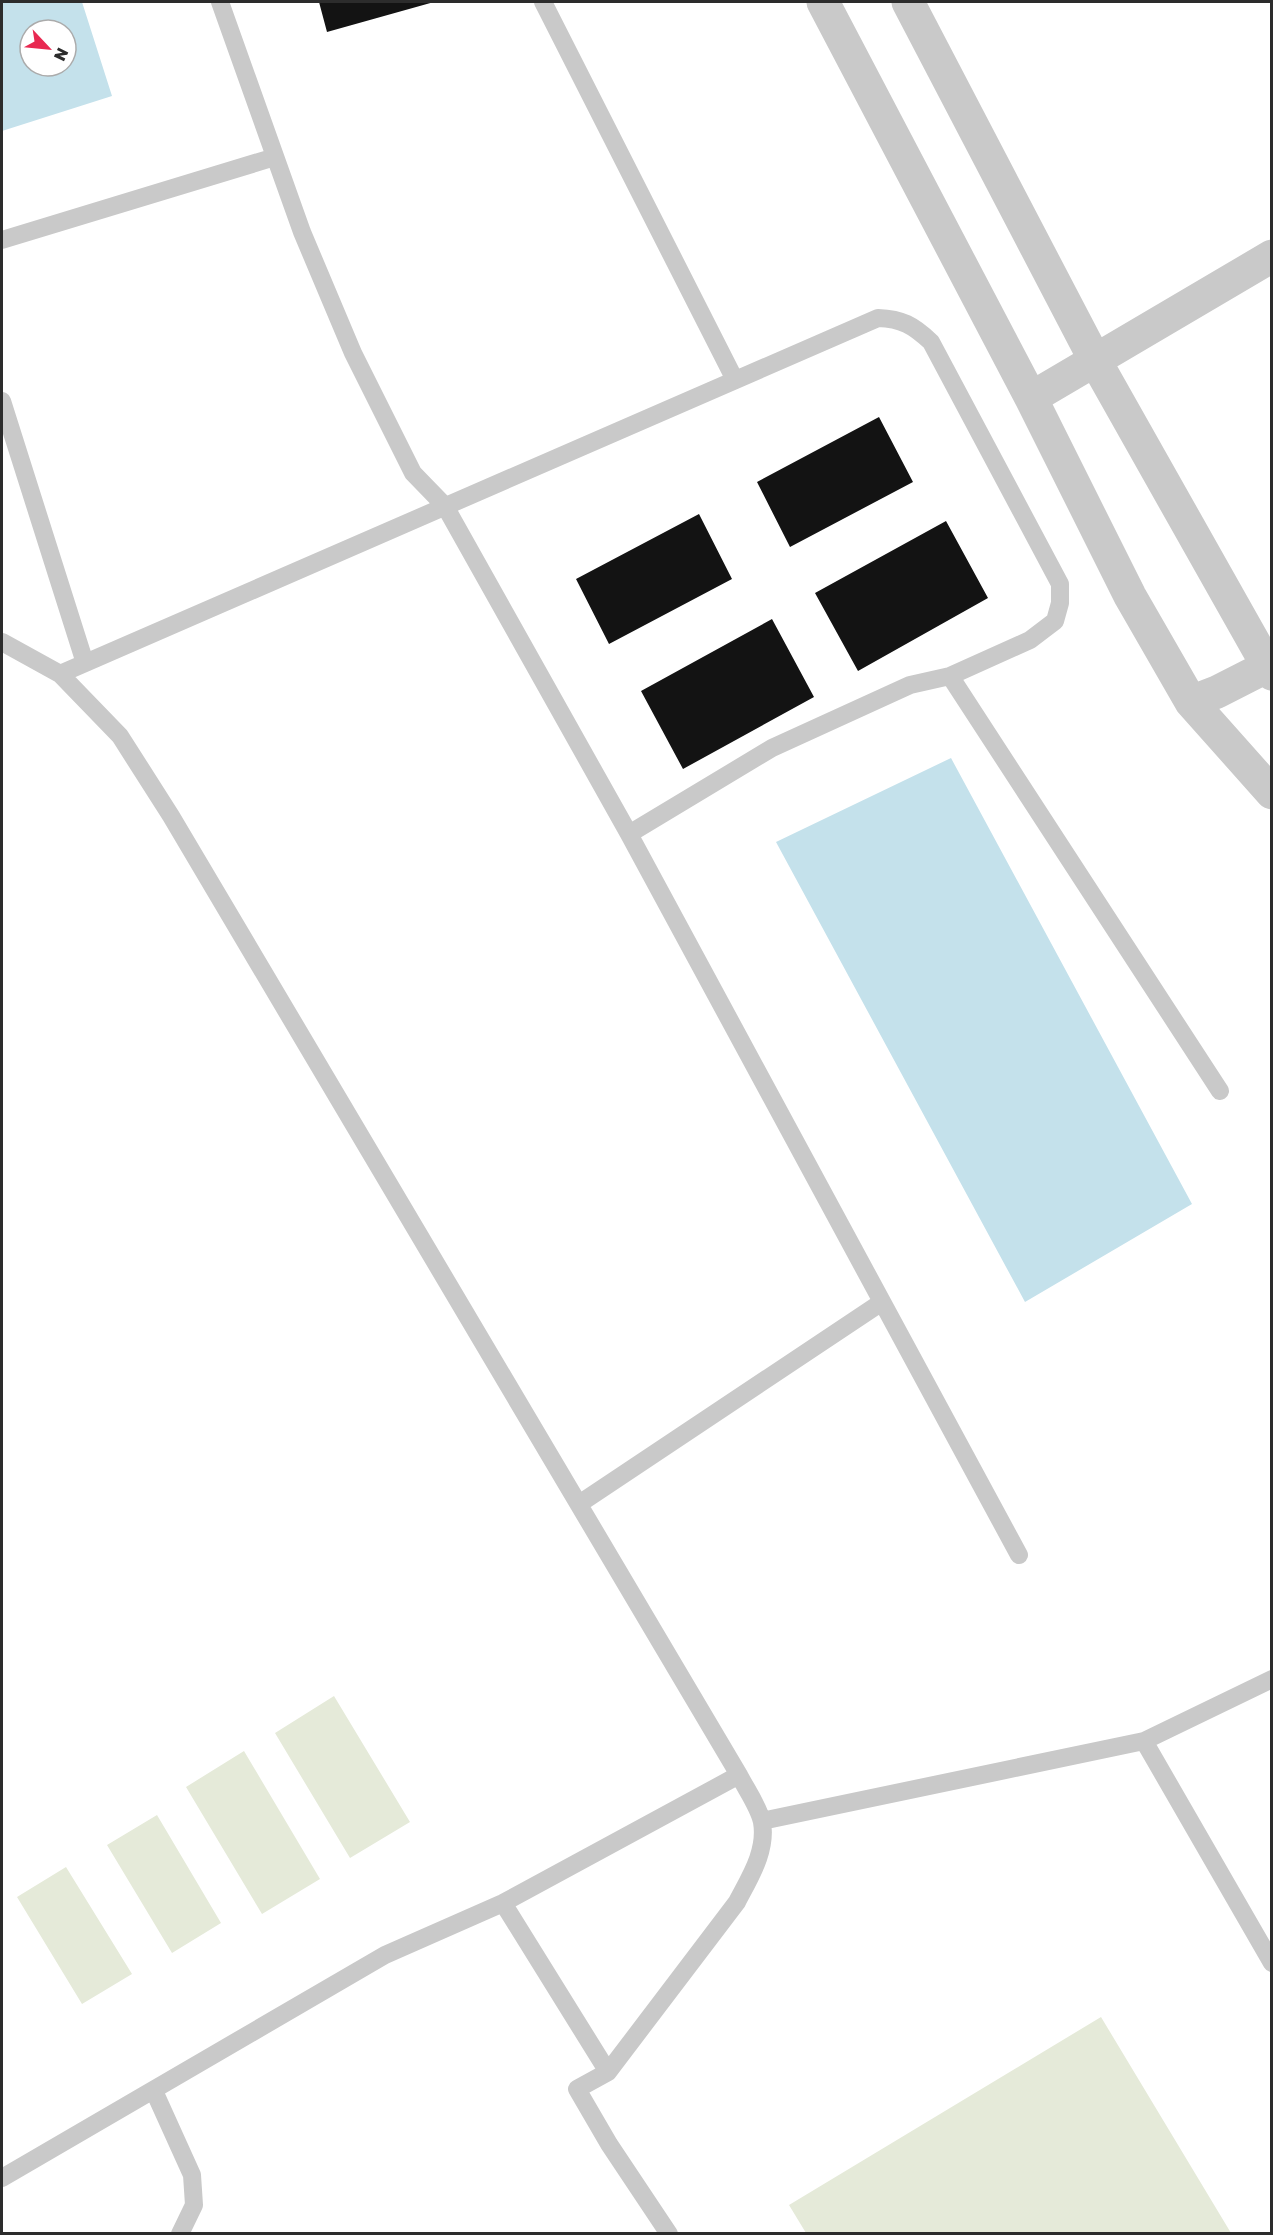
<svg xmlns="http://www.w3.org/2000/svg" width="1273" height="2235" font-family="'Golos Text',sans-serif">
<rect width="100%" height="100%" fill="#fff"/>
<path fill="#e5ead9" d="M334,1696L410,1822L350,1858L275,1733Z
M244,1751L320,1879L262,1914L186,1787Z
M157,1815L221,1923L172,1953L107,1845Z
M66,1867L132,1974L82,2004L17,1897Z
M1101,2017L1231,2233H806L789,2205Z"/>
<path fill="#c4e1eb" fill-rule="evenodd" d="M2,2H82L112,96L2,131ZM30,30H66V66H30Z
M951,758L1192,1204L1025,1302L776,842Z"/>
<path fill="#131313" d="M319,2H434L327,32Z
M879,417L913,482L790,547L757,482Z
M699,514L732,579L609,644L576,579Z
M946,521L988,598L858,671L815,593Z
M772,619L814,697L683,769L641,691Z"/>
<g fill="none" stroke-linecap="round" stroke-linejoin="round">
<path stroke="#c9c9c9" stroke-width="18" d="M220,2L302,232L353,353L413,473L445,506L629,834L1019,1555
M543,2L735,380
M2,240L275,157
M2,401L85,663
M2,642L60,674L120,736L171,816L739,1775C746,1789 759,1807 762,1822C767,1851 750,1877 737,1902L608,2072L577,2089L609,2144L669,2234
M60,674L878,318C902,319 913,325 931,342L1060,584V603L1055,621L1030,640L950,676L910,685L772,748L629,834
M950,676L1220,1091
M579,1504L882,1302
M1144,1741L1272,1963
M762,1821L1144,1741L1272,1679
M503,1903L608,2072
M154,2091L192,2175L194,2205L180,2234
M2,2178L385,1955L503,1903L739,1775"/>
<path stroke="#c9c9c9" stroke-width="33" d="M823,2L1031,398L1130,596L1191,702L1272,793
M908,2L1096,362L1272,674
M1031,398L1272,256
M1191,702L1217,692L1272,664"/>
</g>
<rect width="1273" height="2235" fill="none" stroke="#2c2c2c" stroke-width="6"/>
<g transform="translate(48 48) rotate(116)"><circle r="28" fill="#ffffff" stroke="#ababab" stroke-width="1.5"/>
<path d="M0-4.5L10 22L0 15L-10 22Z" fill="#e82951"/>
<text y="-9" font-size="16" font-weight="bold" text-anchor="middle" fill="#2c2c2c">N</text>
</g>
</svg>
